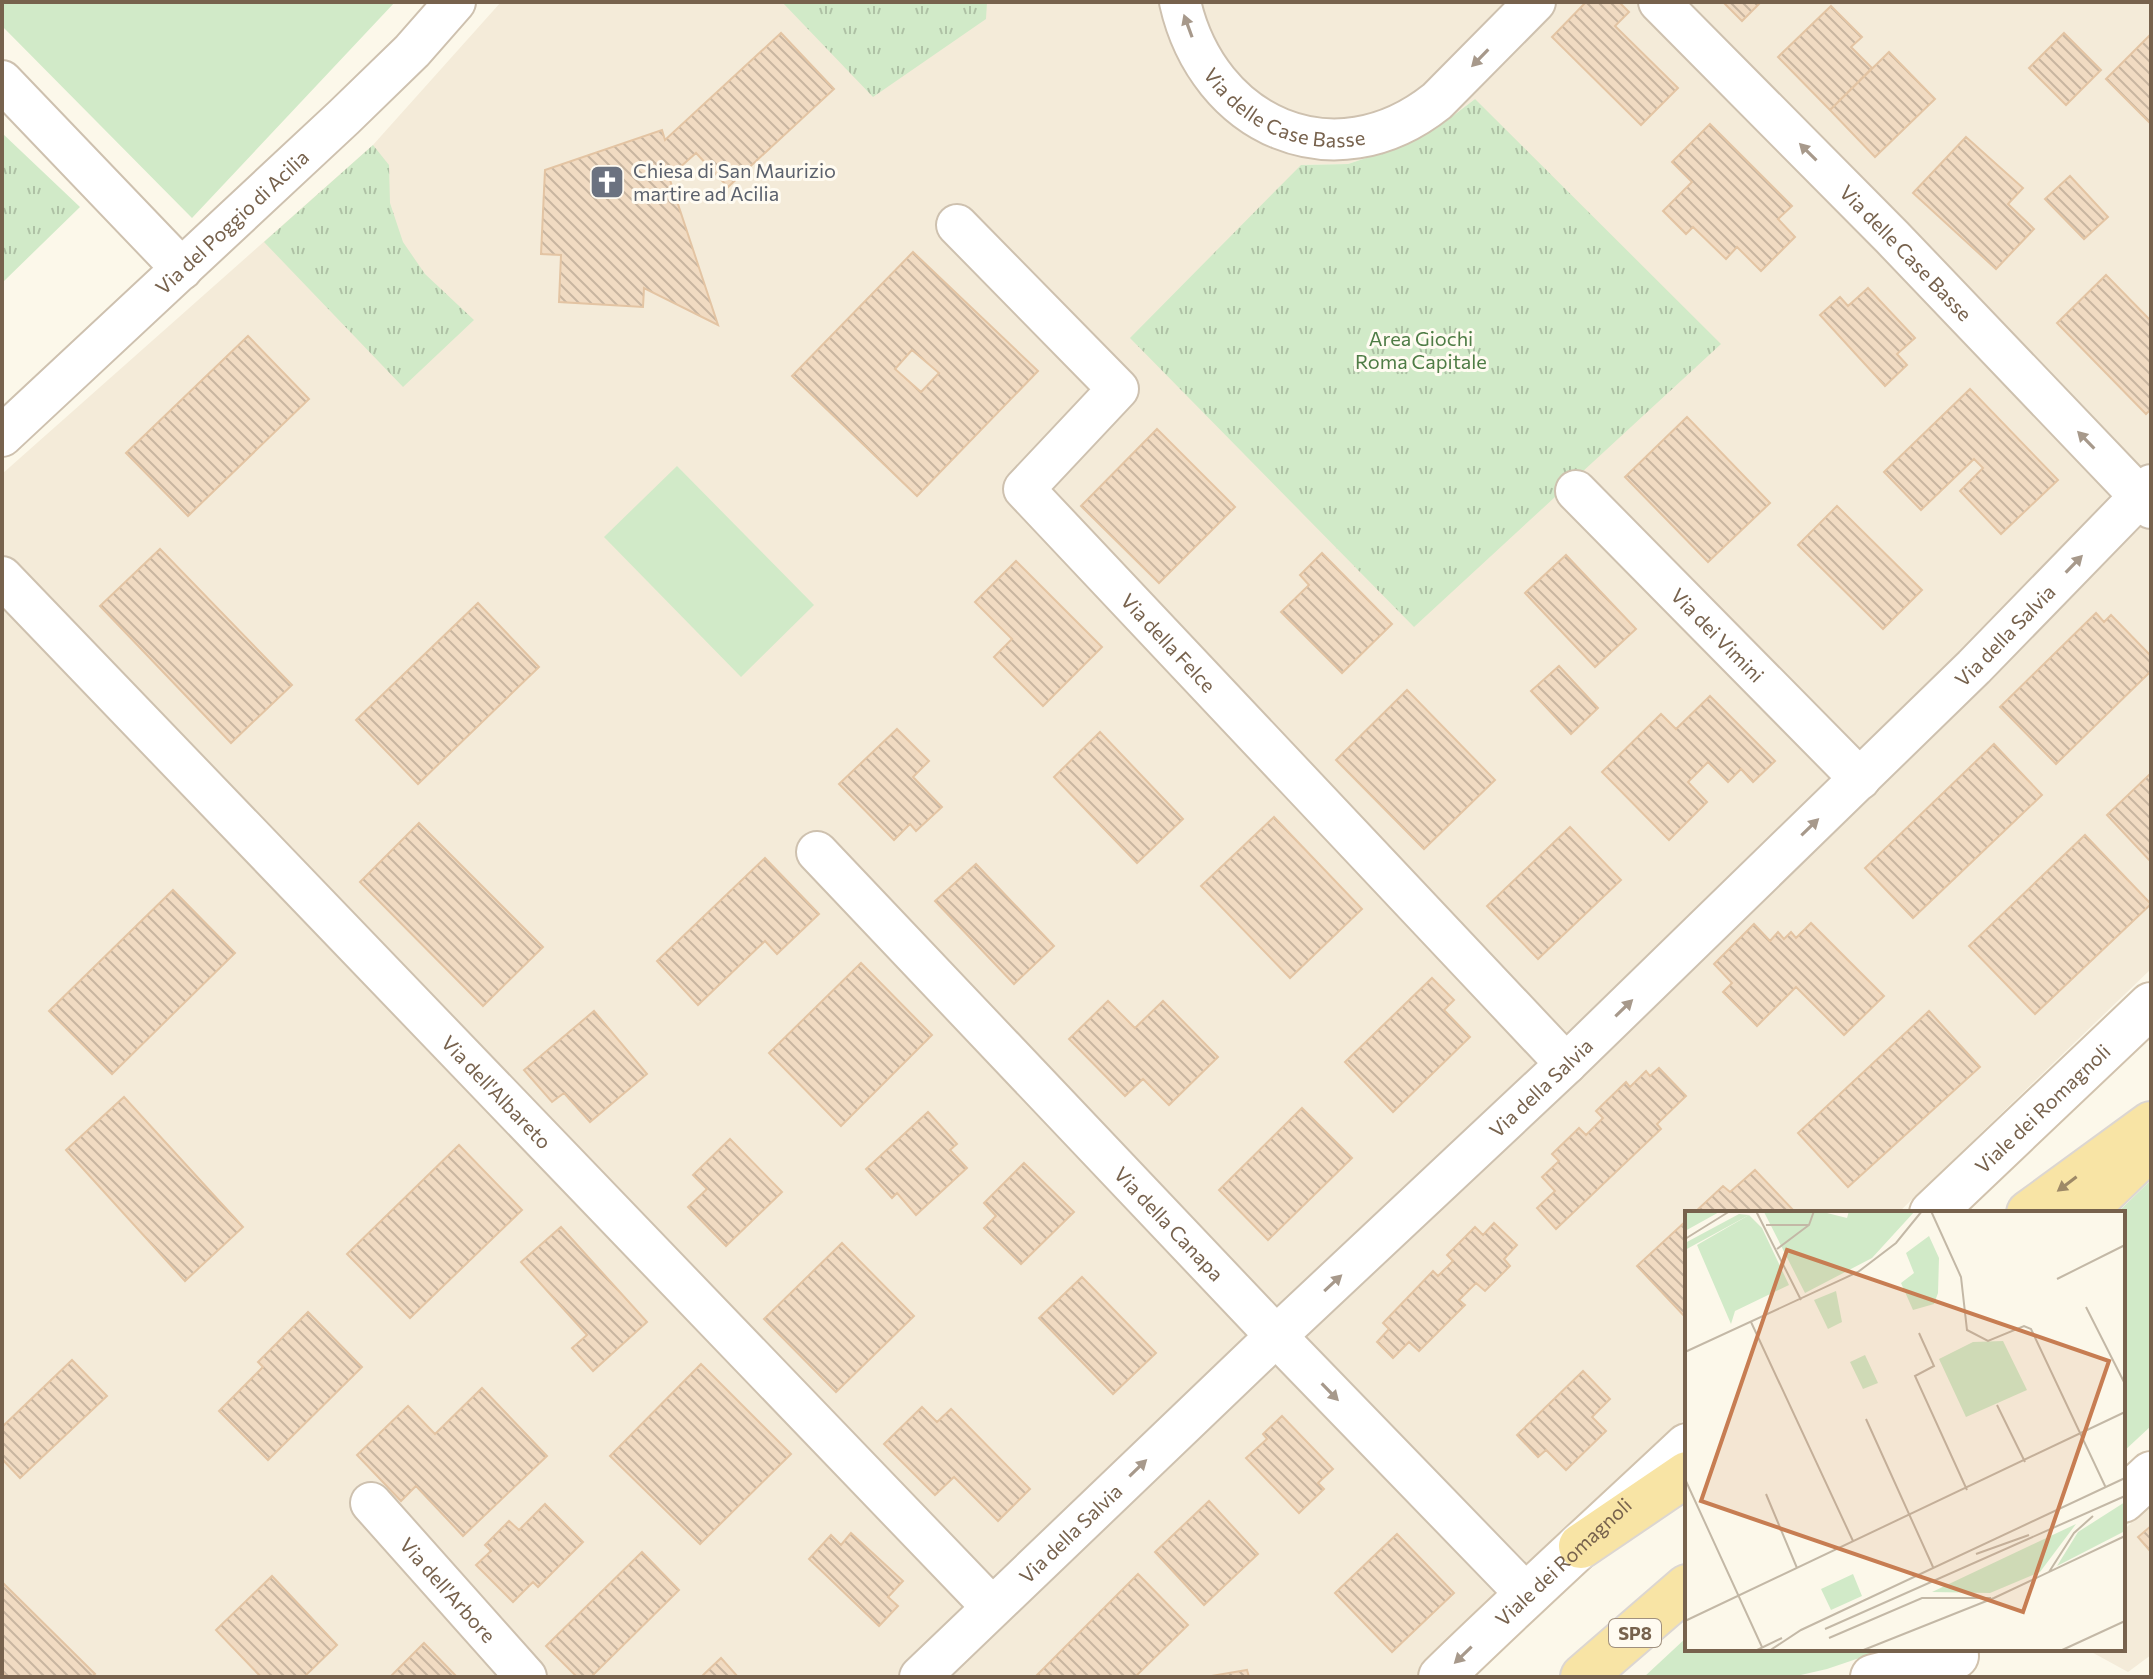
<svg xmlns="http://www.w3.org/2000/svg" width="2153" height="1679" font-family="Commissioner,sans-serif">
<defs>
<pattern id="park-tufts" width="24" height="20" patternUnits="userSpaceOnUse" patternTransform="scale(2)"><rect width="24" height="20" fill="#d1eac8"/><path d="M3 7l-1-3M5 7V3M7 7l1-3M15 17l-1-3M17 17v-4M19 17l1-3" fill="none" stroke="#aec1a5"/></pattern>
<pattern id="building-back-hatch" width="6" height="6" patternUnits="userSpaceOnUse" patternTransform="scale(2)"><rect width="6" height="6" fill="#f1dbc2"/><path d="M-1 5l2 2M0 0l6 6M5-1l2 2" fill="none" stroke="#c8b5a0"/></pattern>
</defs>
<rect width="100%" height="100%" fill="#fcf8ea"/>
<path fill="#f4ebd9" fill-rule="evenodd" d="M501,2H2151V969L1898,1213H1687V1417L1417,1677H2V474L373,145ZM1475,99L1415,627L1301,165L1348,164L1402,146L1437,128Z
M2151,1503V1655L2128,1672L2086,1649H2123V1531Z"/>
<path fill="#d1eac8" d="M2,2H395L192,218L2,26Z
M677,466L814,605L741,677L604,537Z
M2151,1180V1426L2123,1452V1213H2117Z
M1687,1637V1649H1886L1827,1669L1792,1677H1644Z"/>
<path fill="url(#park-tufts)" d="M782,2H987L986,19L873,97Z
M1475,99L1721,344L1414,627L1130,338L1301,165L1348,164L1402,146L1437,128Z
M2,133L80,207L2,283Z
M373,145L389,165L390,203L403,242L425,274L474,320L403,387L264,242Z"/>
<path fill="url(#building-back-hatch)" stroke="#e3c4a3" stroke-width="2" fill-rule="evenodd" d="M1586,2H1619L1629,12L1615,26L1678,88L1641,125L1552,37Z
M1723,2H1761L1742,21Z
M1831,6L1862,37L1851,47L1872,68L1830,110L1778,57Z
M781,33L834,89L728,187L696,153L669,177L718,325L644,288L643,307L559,302L561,255L541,254L545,170L662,130L665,140Z
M2064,33L2101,70L2066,105L2029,68Z
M2151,34V124L2106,79Z
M1889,52L1935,99L1875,157L1830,110Z
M1710,124L1792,206L1778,219L1795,237L1761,271L1737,247L1726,259L1693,227L1686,234L1663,211L1692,182L1672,162Z
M1966,137L2023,188L2008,204L2034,229L1996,269L1913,193Z
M2070,176L2108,217L2084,239L2045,199Z
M913,252L1038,371L917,496L792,376ZM912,350L939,373L921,392L895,369Z
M2106,275L2151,321V409L2146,414L2057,323Z
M1868,288L1915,338L1897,354L1907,365L1885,386L1820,315L1840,297L1848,306Z
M248,336L309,399L188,516L126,453Z
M1970,389L2058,480L2001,534L1960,491L1983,468L1974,459L1921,510L1884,472Z
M1687,417L1770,503L1708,562L1625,477Z
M1157,429L1235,507L1159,583L1081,506Z
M1837,506L1922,590L1883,629L1798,545Z
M160,549L292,685L231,743L100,606Z
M1322,553L1392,624L1342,673L1281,612L1309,585L1300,575Z
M1566,555L1636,629L1595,667L1525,593Z
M1016,561L1102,647L1043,706L994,657L1012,639L975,602Z
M478,603L539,667L418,784L356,720Z
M2096,613L2104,622L2111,615L2151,656V671L2056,764L2000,707Z
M1559,666L1598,708L1571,734L1531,691Z
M1407,690L1495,780L1424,849L1336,760Z
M1710,696L1775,761L1753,782L1741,769L1728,782L1708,762L1688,782L1707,802L1669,840L1602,772L1661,714L1676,729Z
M897,729L929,761L913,777L942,807L916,831L910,824L894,840L839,784Z
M1100,732L1183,819L1137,863L1054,777Z
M1994,744L2042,795L1913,918L1865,868Z
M2151,773V862L2107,815Z
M1274,817L1362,909L1290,978L1201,886Z
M419,823L543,947L483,1006L360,882Z
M1570,827L1621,880L1538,959L1487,906Z
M2085,835L2151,904L2035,1014L1969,946Z
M765,858L819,914L777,954L765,941L698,1005L657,961Z
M976,864L1054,946L1014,984L935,901Z
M173,890L235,953L112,1074L49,1011Z
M1811,923L1884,996L1844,1035L1796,987L1757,1026L1723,992L1732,983L1714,964L1754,924L1770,941L1778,932L1784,939L1791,932L1796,938Z
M861,963L932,1035L841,1126L769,1053Z
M1432,978L1454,1000L1444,1010L1470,1037L1393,1112L1345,1062Z
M1108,1001L1135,1028L1163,1001L1218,1057L1169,1105L1143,1079L1125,1096L1069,1039Z
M594,1011L647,1074L590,1122L564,1093L552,1102L524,1070Z
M1929,1011L1980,1067L1848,1187L1798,1133Z
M1659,1068L1686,1096L1657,1124L1661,1129L1556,1229L1537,1208L1555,1191L1542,1177L1559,1161L1552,1154L1579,1128L1586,1135L1603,1118L1596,1111L1626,1082L1630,1087L1646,1071L1650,1076Z
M124,1097L243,1227L185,1281L66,1150Z
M1302,1108L1352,1158L1268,1240L1219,1190Z
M928,1112L957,1144L950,1150L967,1168L916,1215L897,1193L892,1198L866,1169Z
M730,1139L782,1192L726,1246L688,1207L707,1189L693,1175Z
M459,1145L522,1210L410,1318L347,1254Z
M1024,1163L1074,1212L1021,1264L984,1228L996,1216L984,1203Z
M1755,1170L1796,1213H1694L1723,1186L1730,1192Z
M1687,1220V1319L1637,1266Z
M1494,1223L1517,1245L1504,1259L1510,1266L1485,1291L1476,1283L1459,1300L1465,1305L1419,1351L1409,1342L1393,1358L1377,1342L1389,1329L1383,1323L1433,1271L1438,1276L1453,1261L1447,1255L1475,1227L1483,1235Z
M561,1227L647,1322L593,1371L572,1348L587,1335L521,1262Z
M842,1243L914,1316L836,1392L764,1319Z
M1082,1277L1156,1353L1113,1394L1039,1318Z
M308,1312L362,1367L268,1460L219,1411L263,1367L258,1362Z
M72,1360L107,1396L20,1478L2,1459V1427Z
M701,1364L791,1454L700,1544L610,1456Z
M1583,1371L1610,1399L1592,1417L1606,1431L1566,1470L1546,1450L1538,1457L1517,1435Z
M482,1388L547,1456L463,1536L416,1486L401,1501L357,1455L408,1406L435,1434Z
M922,1407L937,1422L951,1409L1030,1489L998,1521L954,1477L935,1495L884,1444Z
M1282,1416L1333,1469L1318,1483L1324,1489L1299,1513L1246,1458L1267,1439L1263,1434Z
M1209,1501L1258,1554L1204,1605L1155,1552Z
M545,1504L583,1542L538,1587L533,1582L513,1602L476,1565L491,1551L485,1545L509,1521L519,1530Z
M2151,1526V1552L2138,1537Z
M851,1533L903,1581L888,1597L898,1606L879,1626L809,1559L831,1535L841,1545Z
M1397,1534L1454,1593L1392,1652L1335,1593Z
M642,1552L679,1590L591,1677H577L546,1646Z
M1138,1574L1188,1625L1135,1677H1035Z
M272,1576L337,1645L304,1677H261L216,1630Z
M2,1582L95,1674L91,1677H7L2,1672Z
M424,1643L457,1677H390Z
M721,1658L738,1677H701Z
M1247,1670L1249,1677H1211V1676Z"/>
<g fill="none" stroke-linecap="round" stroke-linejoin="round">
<g stroke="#cec1af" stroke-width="44">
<g id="street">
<path id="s1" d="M1180,2C1208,126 1334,183 1437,101L1535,2"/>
<path id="s2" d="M1659,2L1892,237L2151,508"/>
<path d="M2,81L182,269"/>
<path id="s3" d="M957,225L1118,389L1024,489L1566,1064"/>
<path id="s4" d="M2,436L344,117L412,51L455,2"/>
<path id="s5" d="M1576,491L1860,779"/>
<path id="s6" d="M2,577L992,1607"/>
<path id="s7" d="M817,852L1276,1336L1526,1594"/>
<path id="s8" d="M371,1503L526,1677"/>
<path id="s9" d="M920,1677L1276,1336L1566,1064L1974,667L2151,485"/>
</g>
</g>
<g stroke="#d1c2ad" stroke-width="48">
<g id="secondary">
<path id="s10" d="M1932,1213L2151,1005"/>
<path d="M2123,1500L2151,1474"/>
<path id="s11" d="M1441,1677C1522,1598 1605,1523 1687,1446"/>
<path d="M1873,1677L1956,1656"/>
</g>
</g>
<g stroke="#dcd6d1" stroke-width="48">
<path id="primary" d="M2029,1213L2151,1124
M2082,1213L2135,1162
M1581,1546L1687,1474
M1583,1677L1687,1587"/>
</g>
<use href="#street" stroke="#fff" stroke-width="40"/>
<use href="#secondary" stroke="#fff" stroke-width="44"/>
<use href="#primary" stroke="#f8e4a5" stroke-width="44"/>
</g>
<defs><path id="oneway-solid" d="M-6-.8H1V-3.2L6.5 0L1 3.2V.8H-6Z" transform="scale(2)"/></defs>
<g fill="#a7998b">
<use href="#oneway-solid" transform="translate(1188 26) rotate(-110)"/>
<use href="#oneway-solid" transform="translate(1480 58) rotate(134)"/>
<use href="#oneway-solid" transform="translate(1808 152) rotate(-135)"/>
<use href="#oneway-solid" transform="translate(2086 440) rotate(-134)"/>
<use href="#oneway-solid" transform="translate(2074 564) rotate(-46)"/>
<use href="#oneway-solid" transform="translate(1810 827) rotate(-44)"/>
<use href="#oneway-solid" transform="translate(1624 1008) rotate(-44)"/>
<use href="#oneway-solid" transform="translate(1333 1283) rotate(-43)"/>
<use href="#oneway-solid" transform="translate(1330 1392) rotate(46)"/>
<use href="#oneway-solid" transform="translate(1138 1468) rotate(-44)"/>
<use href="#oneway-solid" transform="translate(1463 1655) rotate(136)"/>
</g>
<use fill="#9e8967" href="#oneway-solid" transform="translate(2067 1184) rotate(143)"/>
<defs>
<g id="church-square" transform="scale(1.8)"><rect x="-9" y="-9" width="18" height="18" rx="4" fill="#6b7280" stroke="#fffbf1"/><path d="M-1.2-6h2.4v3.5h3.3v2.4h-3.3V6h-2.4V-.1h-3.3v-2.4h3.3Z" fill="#fff"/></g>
</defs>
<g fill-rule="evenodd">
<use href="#church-square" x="607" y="182"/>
</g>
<g text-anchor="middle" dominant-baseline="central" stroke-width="6" stroke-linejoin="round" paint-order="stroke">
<rect fill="#fffbf1" stroke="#a0907e" stroke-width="2" x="1609" y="1619" width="52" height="28" rx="6"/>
<g font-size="18" font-weight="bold" fill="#77624d">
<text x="1635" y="1633">SP8</text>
</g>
<g font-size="20" fill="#77624d" stroke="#fffbf1">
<text stroke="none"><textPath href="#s1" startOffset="164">Via delle Case Basse</textPath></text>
<text stroke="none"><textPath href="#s4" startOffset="314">Via del Poggio di Acilia</textPath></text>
<text stroke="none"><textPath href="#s2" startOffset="352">Via delle Case Basse</textPath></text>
<text stroke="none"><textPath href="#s9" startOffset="1504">Via della Salvia</textPath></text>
<text stroke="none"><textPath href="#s5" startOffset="202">Via dei Vimini</textPath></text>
<text stroke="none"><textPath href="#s3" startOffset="578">Via della Felce</textPath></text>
<text stroke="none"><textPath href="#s9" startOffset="856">Via della Salvia</textPath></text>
<text stroke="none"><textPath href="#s6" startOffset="714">Via dell'Albareto</textPath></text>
<text stroke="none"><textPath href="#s10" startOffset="152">Viale dei Romagnoli</textPath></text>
<text stroke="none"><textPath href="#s7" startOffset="512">Via della Canapa</textPath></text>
<text stroke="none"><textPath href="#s9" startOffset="208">Via della Salvia</textPath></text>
<text stroke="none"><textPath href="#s11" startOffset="168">Viale dei Romagnoli</textPath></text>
<text stroke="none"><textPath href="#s8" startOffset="116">Via dell'Arbore</textPath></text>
</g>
<g font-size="20" fill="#5b616d" stroke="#fffbf1" text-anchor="start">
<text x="633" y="170">Chiesa di San Maurizio<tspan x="633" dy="23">martire ad Acilia</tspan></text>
</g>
<g font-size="20" fill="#4e7c45" stroke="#fffbf1">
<text x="1421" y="338">Area Giochi<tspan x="1421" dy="23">Roma Capitale</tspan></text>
</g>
</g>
<g transform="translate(1685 1211)">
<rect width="440" height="440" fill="#fcf8ea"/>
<path d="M0,0H36L0,20ZM134,0L162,7L164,0H230L187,47L120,82L79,1ZM54,3L64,4L0,39V32ZM180,144L193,172L178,178L165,151ZM440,291V320L372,355L393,321ZM391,313L355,361L305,382L247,381ZM168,363L177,385L146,399L136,378Z" fill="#d1eac8"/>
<path d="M64,4L77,17L104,74L50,100L46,113L12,34ZM244,25L254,47L253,82L249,93L228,99L216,72L229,62L221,42ZM151,80L157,111L143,118L129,89ZM318,130L342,179L281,206L254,148L288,131Z" fill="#d1eac8"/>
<path fill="none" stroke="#c3b8a6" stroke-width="2" d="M71,0L116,89M246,0L276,66L282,119L303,130L339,115L346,118L421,277M81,14H124M0,28L45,0M92,38L124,14L129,0M372,68L440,34M401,96L440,173M66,111L168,330M234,122L249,155L230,165L282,279M0,141L173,61L211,32L237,0M312,194L340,251M181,208L248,356M0,268L77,436M81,283L112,357M291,343L344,324M364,361L389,322L408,305M0,410L440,201M140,418L440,285M144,427L237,387H306M70,440L97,427M84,440L116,419L440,267M176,440L309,387L440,325M375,440L440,410"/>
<path fill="#c77d52" fill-opacity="0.15" stroke="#c77d52" stroke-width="4" d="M102,39L424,150L338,401L16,290Z"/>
<rect width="440" height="440" fill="none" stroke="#77624d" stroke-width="4"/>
</g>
<rect width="2153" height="1679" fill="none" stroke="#77624d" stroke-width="8"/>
</svg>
